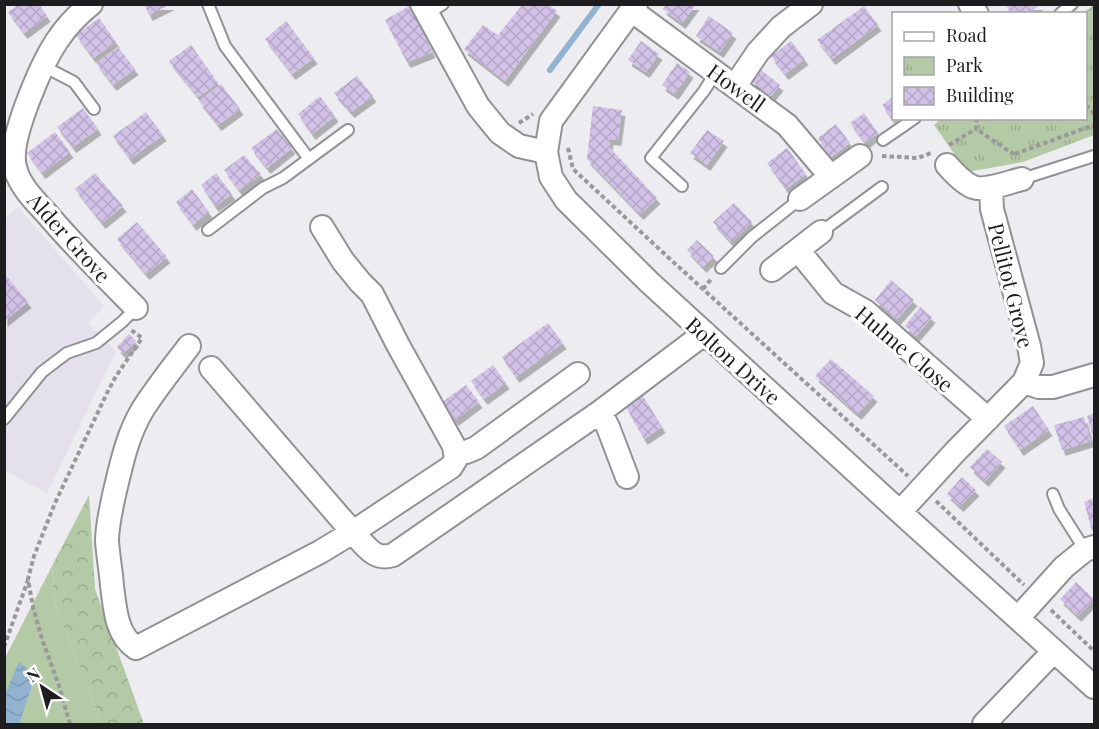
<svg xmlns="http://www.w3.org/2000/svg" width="1099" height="729" font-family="'Playfair Display',serif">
<defs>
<pattern id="forest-crowns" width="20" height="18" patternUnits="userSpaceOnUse" patternTransform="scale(1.5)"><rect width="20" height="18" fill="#b4c9a5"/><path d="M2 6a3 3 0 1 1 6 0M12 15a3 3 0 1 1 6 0" fill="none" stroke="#9aac8e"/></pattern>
<pattern id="park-tufts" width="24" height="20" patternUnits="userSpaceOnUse" patternTransform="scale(1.5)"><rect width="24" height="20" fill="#b4c9a5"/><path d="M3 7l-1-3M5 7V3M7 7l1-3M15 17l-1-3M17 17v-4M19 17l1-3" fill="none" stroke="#9aac8e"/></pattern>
<pattern id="water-waves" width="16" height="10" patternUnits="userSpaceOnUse" patternTransform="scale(1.5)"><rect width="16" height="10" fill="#92b3cf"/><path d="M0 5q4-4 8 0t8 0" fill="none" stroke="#7d99b1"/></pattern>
<pattern id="building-cross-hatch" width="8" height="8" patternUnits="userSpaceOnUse" patternTransform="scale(1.5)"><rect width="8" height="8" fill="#d3c2e8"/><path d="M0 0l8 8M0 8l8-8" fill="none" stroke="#b5a6c7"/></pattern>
<filter id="shadow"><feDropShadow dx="3.5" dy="6" stdDeviation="0" flood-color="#0004"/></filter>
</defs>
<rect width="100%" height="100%" fill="#edecf0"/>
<path fill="#e5e1ec" d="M18,207L104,306L88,323L116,352L47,493L5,471L4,220Z"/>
<path fill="#b4c9a5" d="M52,566L56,607L101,724H5V658Z"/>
<path fill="url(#forest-crowns)" d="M89,495L95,589L144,724H101L56,607L52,566Z"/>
<path fill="url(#park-tufts)" d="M1094,5V135L1023,162L967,172L934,125L942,118H1086V14L1083,13Z"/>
<path fill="url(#water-waves)" d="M19,662L36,675L19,724H5V694Z"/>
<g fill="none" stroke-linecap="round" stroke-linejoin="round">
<path stroke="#92b3cf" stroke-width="6" d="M550,70L599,4"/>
</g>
<path fill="url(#building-cross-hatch)" filter="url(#shadow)" d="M19,4H39L47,16L24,33L8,12Z
M144,4H171L149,15Z
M523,4H548L557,11L505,81L464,49L483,25L498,35Z
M666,4H696L682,23L663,9Z
M1005,4H1040L1028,14H1012Z
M411,5L432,52L407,62L385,20Z
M864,6L878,25L832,59L817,40Z
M709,16L733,33L720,52L696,36Z
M99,18L116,42L93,58L76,35Z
M286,21L314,58L292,74L265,39Z
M641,41L659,54L646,72L628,60Z
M791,41L805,59L785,74L771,56Z
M191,45L218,83L198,97L169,61Z
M118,47L135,69L113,85L96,63Z
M677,63L690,72L675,94L662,85Z
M760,69L780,85L771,96L751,80Z
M357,76L373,96L351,112L334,93Z
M221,84L240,109L218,125L199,101Z
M320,96L335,116L312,134L298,114Z
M894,96V118H899L894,122L882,105Z
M593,106L622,110L618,140L610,139L609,147L657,198L640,214L587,159Z
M83,108L98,129L73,147L57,127Z
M146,112L163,135L130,159L113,136Z
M864,113L878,133L865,143L850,123Z
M836,124L850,143L831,157L818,138Z
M277,129L292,148L267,168L251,148Z
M707,130L724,141L707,165L690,153Z
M55,132L70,152L42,173L27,153Z
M787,148L806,174L786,189L767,163Z
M244,155L261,174L239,190L224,170Z
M95,173L123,206L102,223L75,189Z
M216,173L232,194L215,206L201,185Z
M192,189L209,212L193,225L176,202Z
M734,203L752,222L731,242L713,222Z
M137,222L167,257L146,274L117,239Z
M697,240L714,256L703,267L687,250Z
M4,273L28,302L4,321Z
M891,280L914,300L897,319L875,300Z
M920,307L932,317L916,336L905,326Z
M548,323L563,343L516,377L502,357Z
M129,334L136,341L123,353L117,347Z
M831,359L874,396L858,414L815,376Z
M493,365L506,383L484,399L471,381Z
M466,385L479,402L455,420L442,402Z
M643,396L662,427L644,439L626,407Z
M1033,406L1049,430L1020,450L1004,426Z
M1094,413V440L1087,416Z
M1084,417L1091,441L1062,450L1054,425Z
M987,449L1002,462L985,481L970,467Z
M962,477L976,490L960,506L947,494Z
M1094,498V530L1092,531L1084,502Z
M1076,582L1094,599L1078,616L1060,599Z"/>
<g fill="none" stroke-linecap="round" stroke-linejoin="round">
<g stroke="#929194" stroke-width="14">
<path id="lane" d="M208,4L225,46L309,159
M427,14L443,4
M1060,14L1072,4
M43,66L74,82L94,109
M883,140L915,118
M1022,179L1094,156
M682,186L651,158L704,91L716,72
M208,230L263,188L283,178L348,130
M821,232L882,187
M721,268L752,237L800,199
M4,419L42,372L67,353L96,343L122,322L136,308
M1053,494L1059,509L1085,550"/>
</g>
<g stroke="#929194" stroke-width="26">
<path id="street" d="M91,4C62,27 48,52 34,86C27,103 12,142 14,161C14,165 16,170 17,174C23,189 36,202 47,214C75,247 106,277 136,308
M422,4L478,106L500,133L519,146L546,152
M636,4L551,121L546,152L551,177L566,200L649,282L900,512L1094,687
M970,4L977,14
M631,10L787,125L831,177
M735,86L758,52L781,27L811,4
M947,165C954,173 963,183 973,187C985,192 1009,182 1022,179
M800,199L860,156
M798,250L833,293L865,311L988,419
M772,270L821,232
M189,346C174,366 157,387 143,409C127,435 121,466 114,495C111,510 107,526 107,541C108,556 111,571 112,586C115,608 116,635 136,648L320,552L353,532L451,467L456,459L454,446L398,345L372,294L360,282L343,261L322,227
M211,368L356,536C367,547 375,561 393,555L600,412
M1024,382L1039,387H1053L1094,375
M456,454L466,452L476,448L578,374
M627,477L608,427L600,412L705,333
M900,512L955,452L1024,382L1032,363L1029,346L992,209L991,187
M1018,618L1064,567L1085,550L1094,547
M984,724L1054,651"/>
</g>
<path stroke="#99989b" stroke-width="4" stroke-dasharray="4.5 3" stroke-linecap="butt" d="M1086,105L1094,114
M977,118L976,129L1015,155
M519,123L533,114
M949,145L976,129
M568,148L573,169L670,259L908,476
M1015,154L1094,125
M882,156L918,158L931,153
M703,289L712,278
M936,501L1024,585
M1051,610L1094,651
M4,647L28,580
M70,724L59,686L42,639L33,607L28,579L34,556L55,503L107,393L116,376L142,338L131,330"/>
<use href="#lane" stroke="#fff" stroke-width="10"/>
<use href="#street" stroke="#fff" stroke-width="22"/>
</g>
<g text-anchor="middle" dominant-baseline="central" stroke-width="6" stroke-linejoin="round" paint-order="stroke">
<g font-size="21" fill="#1d1c1e" stroke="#fff">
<text transform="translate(737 87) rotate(36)">Howell</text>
<text transform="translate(70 237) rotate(48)">Alder Grove</text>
<text transform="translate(1012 285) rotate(76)">Pellitot Grove</text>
<text transform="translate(905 348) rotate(40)">Hulme Close</text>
<text transform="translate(734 360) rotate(42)">Bolton Drive</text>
</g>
</g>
<rect width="1099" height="729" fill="none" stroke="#1d1c1e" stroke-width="12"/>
<rect x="892" y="12" width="195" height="108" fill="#ffffff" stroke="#a5a4a5" stroke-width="1.5"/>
<rect x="904" y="32" width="30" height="9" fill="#ffffff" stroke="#a5a4a5" stroke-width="1.5"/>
<text x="946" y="42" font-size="18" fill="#1d1c1e">Road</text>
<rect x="904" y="57" width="30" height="18" fill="url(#park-tufts)" stroke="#a5a4a5" stroke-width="1.5"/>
<text x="946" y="72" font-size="18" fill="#1d1c1e">Park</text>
<rect x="904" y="87" width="30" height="18" fill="url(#building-cross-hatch)" stroke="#a5a4a5" stroke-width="1.5"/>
<text x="946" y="102" font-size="18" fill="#1d1c1e">Building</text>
<g transform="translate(42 687) rotate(324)" stroke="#ffffff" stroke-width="4.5" paint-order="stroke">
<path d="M0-4.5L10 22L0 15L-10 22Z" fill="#1d1c1e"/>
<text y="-9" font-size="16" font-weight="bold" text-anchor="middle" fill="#1d1c1e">N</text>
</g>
</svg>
